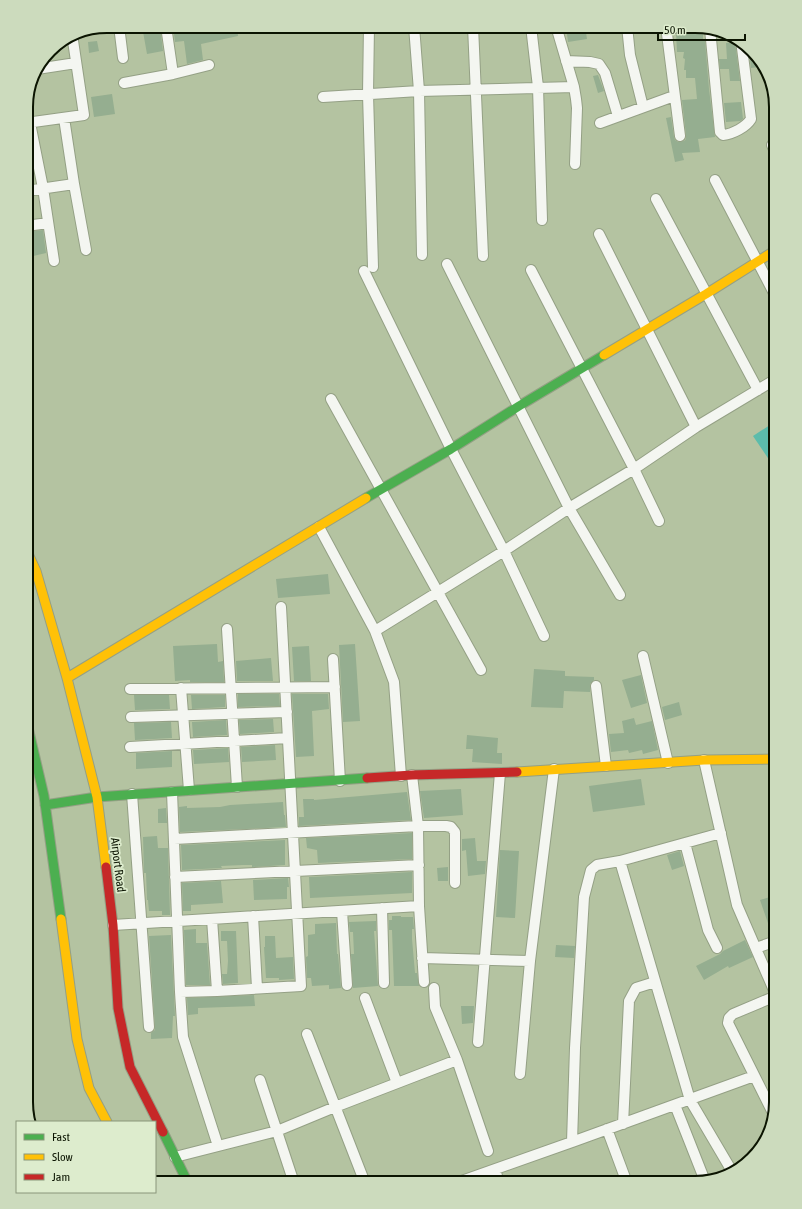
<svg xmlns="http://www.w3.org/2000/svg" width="802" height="1209" font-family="'Asap Condensed',sans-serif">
<rect width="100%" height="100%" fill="#b4c3a1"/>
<path fill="#5cbcab" d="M776,421V470L753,436Z"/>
<path fill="#95ae90" d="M142,26H160L163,51L147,54Z
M173,26H237L238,36L201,44L203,60L187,64L184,41L175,42Z
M566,26H585L587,39L568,42Z
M693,26L703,27V41H705L709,89L715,137L698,139L700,152L682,153L684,160L675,162L666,118L671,117L674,137L675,140L678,142L684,141L686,139V135L682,100L697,99L695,78H686V70H684L685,59L683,58L684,52H677L676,32H692Z
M97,41L99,51L89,53L88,42Z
M735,42L740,81H730L729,69H720L719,59H727L726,43Z
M749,49L758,59L759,67L751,68Z
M598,75L604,91L598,93L593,76Z
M112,94L115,114L94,117L91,97Z
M741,102L743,119L740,121L726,122L724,103Z
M43,230L46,253L29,257L26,244V232Z
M328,574L330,594L278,598L276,579Z
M217,644L218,662L223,661L224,682H190V680L175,681L173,646Z
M355,644L360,721L343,722L339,645Z
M309,646L311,681H294L292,647Z
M271,658L273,681H237L236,661Z
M534,669L565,671V676L594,677V680L590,684V692L564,691L563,708L531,707Z
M641,675L647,703L631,708L622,680Z
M238,694H279L280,706L238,707Z
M292,694H328L329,709L312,711L314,756L296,757Z
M134,695H169L170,709L135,710Z
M191,695H225V707L192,709Z
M679,702L682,715L665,720L662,707Z
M634,718L636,725L652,721L658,750L643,754L642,750L629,753L628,750L611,752L609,734L624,733L622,721Z
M273,719L274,732L240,734L239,720Z
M226,720L227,735L193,737L192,722Z
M171,722L172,738L135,740L134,723Z
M467,735L498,738L497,753H502V764L472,762L473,749H466Z
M275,745L276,760L242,762L241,747Z
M228,748L229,762L194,764L193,750Z
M172,751V767L136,769V753Z
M641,779L645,805L593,812L589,786Z
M461,789L463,815L424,818L420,791Z
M407,792L411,820L299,826V817H304L303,799H314V800Z
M283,802L284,815H285L286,827L180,832L179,807L187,806V808L220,807L230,805Z
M166,808L167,823H158V809Z
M412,833V859L318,863L317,850L307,848L306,838Z
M157,836L158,848H168L170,915H162V911H149L148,900H147L146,873H144L143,837Z
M475,838L477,861H486L485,874L468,876L466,850L462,851V839Z
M285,840V865L252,867V865H243L221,866L222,868L182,870L181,845Z
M500,850L519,851L515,918L496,917Z
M680,851L684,866L672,870L667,855Z
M448,867V881H438L437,868Z
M412,872V893L310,898L309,877Z
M288,878L289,887H287V899L254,900L253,880Z
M221,881L223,903L191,905V911H183L182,883Z
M776,895V935H772L760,900Z
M392,916H401V917H413L414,929H412V939L415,973H417L419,986H394L392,930H389V920H392Z
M376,921V931H374L378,986L353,988L351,954H354L353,932H350L349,922Z
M336,923L337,954H338L341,988L329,989V985L312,986L311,978H307L306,957L308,956V935L315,934V924Z
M196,929V943H207L210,985H186L184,930Z
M221,931H236L238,983L223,984L222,974H227L228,961L227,941H221Z
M171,935L175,1016H173L172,1038L151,1039V1033L155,1030V1027L149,936Z
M265,936H275L276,958L293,957L294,979L279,980V978H266L264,947H265Z
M745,940L753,957L729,968L728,966L704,980L696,966L720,954L723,951Z
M556,945L575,946L574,958L555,957Z
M254,995L255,1006L198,1008V1014L188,1015L187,998Z
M461,1006H474L473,1023L462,1024Z"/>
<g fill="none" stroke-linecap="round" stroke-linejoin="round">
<g stroke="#94a085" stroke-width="12">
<path id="street" d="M119,26L123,58
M166,26L173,74
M369,26L368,94L373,267
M414,26L419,91L574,87
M473,26L483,256
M531,26L538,87L542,220
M556,26L574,87L576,99L577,108L575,164
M627,26L630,55L643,107
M666,26L680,136
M710,29L720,132L723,135C733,134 746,127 751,119L741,40
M566,61L590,62L599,64L605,73L618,116
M37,69L76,63
M124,83L173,74L209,65
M323,97L419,91L422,255
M26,123L84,115L72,34
M30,123L43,188L54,261
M600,123L674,96
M772,145L776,154
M715,180L776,297
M74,184L86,250
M26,191L74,184L64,118
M656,199L758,390
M26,226L48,223
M599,234L696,427
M447,264L569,508L620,595
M531,270L634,469L659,521
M364,271L451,449L504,551L544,636
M331,399L481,670
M319,527L375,631L394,682L401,776
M227,629L237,787
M375,631L504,551L569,508L634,469L696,427L776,379
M643,656L668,763
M333,659L340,781
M596,686L606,766
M181,688L189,790
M130,689L335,687
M131,717L287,712
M130,747L288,738
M704,760L737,905L776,995
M412,775L418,826L419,906L424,982
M172,792L180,992L183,1037L218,1146
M132,794L149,1027
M721,833L620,861L597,865L591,870L584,897L575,1048L572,1142L754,1076
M174,839L418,826H446L451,827L455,832V883
M685,843L708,930L717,948
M620,861L690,1100L733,1173
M175,877L419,865
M382,908L384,983
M342,911L347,985
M253,916L257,988
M212,919L217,991
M113,925L419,906
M756,948L776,941
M422,958L530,961
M434,988L435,1007L457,1060L488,1151
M180,992L217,991L301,986L281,607
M365,998L397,1083
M307,1034L365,1183
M478,1042L500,773
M520,1074L530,961L554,769
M260,1080L294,1183
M675,1105L705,1181
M773,1113L728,1023L729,1018L733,1014L776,996
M623,1124L629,1001L636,988L655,982
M607,1129L627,1183
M175,1157L277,1131L335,1107L457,1060
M495,1169L499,1183
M456,1183L572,1142"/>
</g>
<g stroke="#94a085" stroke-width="11">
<path id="fast" d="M366,498L451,449L519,406L604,355
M26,719L44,796L61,919
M45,805L97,797L367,778
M163,1132L188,1183"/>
</g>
<g stroke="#94a085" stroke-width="11">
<path id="slow" d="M604,355L706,294L776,250
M26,544L29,556L36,571L67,678L97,797L106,867
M67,678L366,498
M517,772L704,760L776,759
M61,919L77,1039L89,1088L107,1122"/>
</g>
<g stroke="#94a085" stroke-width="11">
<path id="jam" d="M367,778L412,775L517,772
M106,867L113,925L118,1008L130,1067L163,1132"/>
</g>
<use href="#street" stroke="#f4f6f1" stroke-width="10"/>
<use href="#fast" stroke="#4caf50" stroke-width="9"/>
<use href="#slow" stroke="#ffc107" stroke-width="9"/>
<use href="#jam" stroke="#c62828" stroke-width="9"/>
</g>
<g text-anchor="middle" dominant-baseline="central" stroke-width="3.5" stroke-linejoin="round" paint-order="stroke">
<g font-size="12" fill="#0b1401" stroke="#ddeccd">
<text transform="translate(118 865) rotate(83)">Airport Road</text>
</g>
</g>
<path d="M0 0H802V1209H0ZM107 33H695A74 74 0 0 1 769 107V1102A74 74 0 0 1 695 1176H107A74 74 0 0 1 33 1102V107A74 74 0 0 1 107 33Z" fill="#ccdbbd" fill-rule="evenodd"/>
<path fill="none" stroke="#0b1401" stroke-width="2" d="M107 33H695A74 74 0 0 1 769 107V1102A74 74 0 0 1 695 1176H107A74 74 0 0 1 33 1102V107A74 74 0 0 1 107 33Z"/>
<rect x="16" y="1121" width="140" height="72" fill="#ddeccd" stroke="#89967b"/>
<rect x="24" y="1134" width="20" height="6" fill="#4caf50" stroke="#89967b"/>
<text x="52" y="1141" font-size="12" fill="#0b1401">Fast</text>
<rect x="24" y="1154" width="20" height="6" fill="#ffc107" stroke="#89967b"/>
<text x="52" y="1161" font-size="12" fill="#0b1401">Slow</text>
<rect x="24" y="1174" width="20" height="6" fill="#c62828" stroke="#89967b"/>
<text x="52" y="1181" font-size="12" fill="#0b1401">Jam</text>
<path d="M658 34v6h87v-6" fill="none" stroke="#0b1401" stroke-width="2"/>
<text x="664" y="34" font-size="12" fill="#0b1401" stroke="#ddeccd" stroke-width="3" paint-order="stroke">50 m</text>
</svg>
